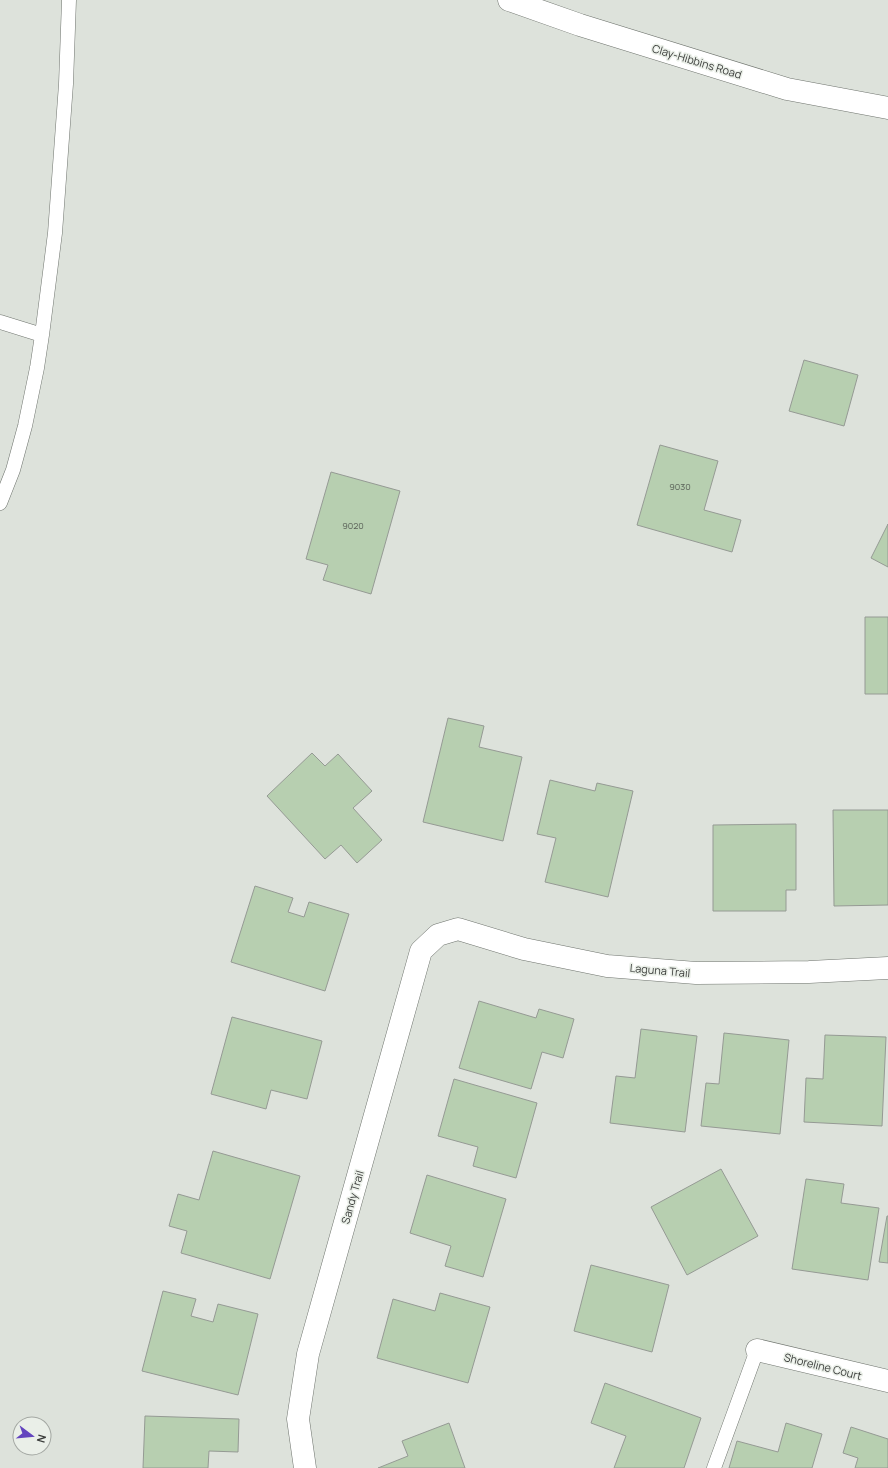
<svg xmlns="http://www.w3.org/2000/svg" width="888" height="1468" font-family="Manrope,sans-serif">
<rect width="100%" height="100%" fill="#dde2db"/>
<path fill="#b7cfb0" stroke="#959a94" d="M804,360L858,375L844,426L789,411Z
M660,445L718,461L704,510L741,520L732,552L637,525Z
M331,472L400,491L371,594L323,580L328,565L306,559Z
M888,524V567L871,558Z
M865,617H888V694H865Z
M448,718L484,726L479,747L522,757L503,841L423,822Z
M312,753L325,766L338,754L372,791L353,808L382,840L357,863L341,845L325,859L267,796Z
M550,780L595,791L597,783L633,791L608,897L545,882L556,838L537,834Z
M833,810H888V905L834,906Z
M796,824V890H786V911H713V825Z
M255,886L293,898L288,912L304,917L309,902L349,914L325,991L231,962Z
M479,1001L536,1018L539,1009L574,1019L563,1058L542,1052L531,1089L459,1068Z
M232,1017L322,1041L307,1099L271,1090L266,1109L211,1094Z
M641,1029L697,1036L685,1132L610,1123L616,1076L635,1078Z
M724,1033L789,1040L780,1134L701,1126L706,1083L719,1084Z
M825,1035L886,1037L882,1126L804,1122L806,1078L823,1079Z
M454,1079L537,1103L516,1178L473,1166L478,1147L438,1136Z
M213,1151L300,1176L270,1279L181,1253L187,1231L169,1226L178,1194L199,1200Z
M721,1169L758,1236L687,1275L651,1207Z
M427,1175L506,1199L483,1277L445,1266L451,1246L410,1233Z
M806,1179L844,1184L841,1203L879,1208L868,1280L792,1269Z
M887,1216H888V1263L879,1262Z
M591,1265L669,1285L652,1352L574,1331Z
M163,1291L196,1299L191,1316L213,1322L218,1304L258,1314L238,1395L142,1371Z
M440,1293L490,1307L468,1383L377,1358L393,1299L435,1311Z
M605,1383L701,1418L684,1468H614L626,1436L591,1423Z
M145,1416L239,1419L238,1452L209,1451L208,1468H143Z
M449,1423L465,1468H378L408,1456L402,1441Z
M786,1423L822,1434L812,1468H729L737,1441L778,1452Z
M851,1427L888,1439V1468H855L858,1458L843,1453Z"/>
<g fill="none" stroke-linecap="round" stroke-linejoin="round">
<g stroke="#6f746e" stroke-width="15">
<path id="lane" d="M0,322L42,335
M0,503L13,470L25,426L37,368L42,335L55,233L66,84L69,0
M714,1468L757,1350"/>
</g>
<g stroke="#6f746e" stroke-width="23">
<path id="street" d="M509,0L580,25L787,89L888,108
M757,1350L888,1381
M305,1468L298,1419L308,1354L421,951L438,935L458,929L524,949L607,966L696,973L809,972L888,968"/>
</g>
<use href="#lane" stroke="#fff" stroke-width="14"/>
<use href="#street" stroke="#fff" stroke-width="22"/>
</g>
<g text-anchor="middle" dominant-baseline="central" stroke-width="3" stroke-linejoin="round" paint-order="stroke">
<g font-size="9" fill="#5a6258">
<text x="680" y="486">9030</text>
<text x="353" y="525">9020</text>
</g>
<g font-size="11" fill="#3b3d3b" stroke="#eaefe8">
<text transform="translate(697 61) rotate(17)">Clay-Hibbins Road</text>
<text transform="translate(660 970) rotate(5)">Laguna Trail</text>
<text transform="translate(352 1197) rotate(-74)">Sandy Trail</text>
<text transform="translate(823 1366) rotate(14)">Shoreline Court</text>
</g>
</g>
<g transform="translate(32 1436) rotate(106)"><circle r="19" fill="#eaefe8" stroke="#a4a8a3"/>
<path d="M0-3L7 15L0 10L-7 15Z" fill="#6345be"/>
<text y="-6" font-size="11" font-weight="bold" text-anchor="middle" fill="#3b3d3b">N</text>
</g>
</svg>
